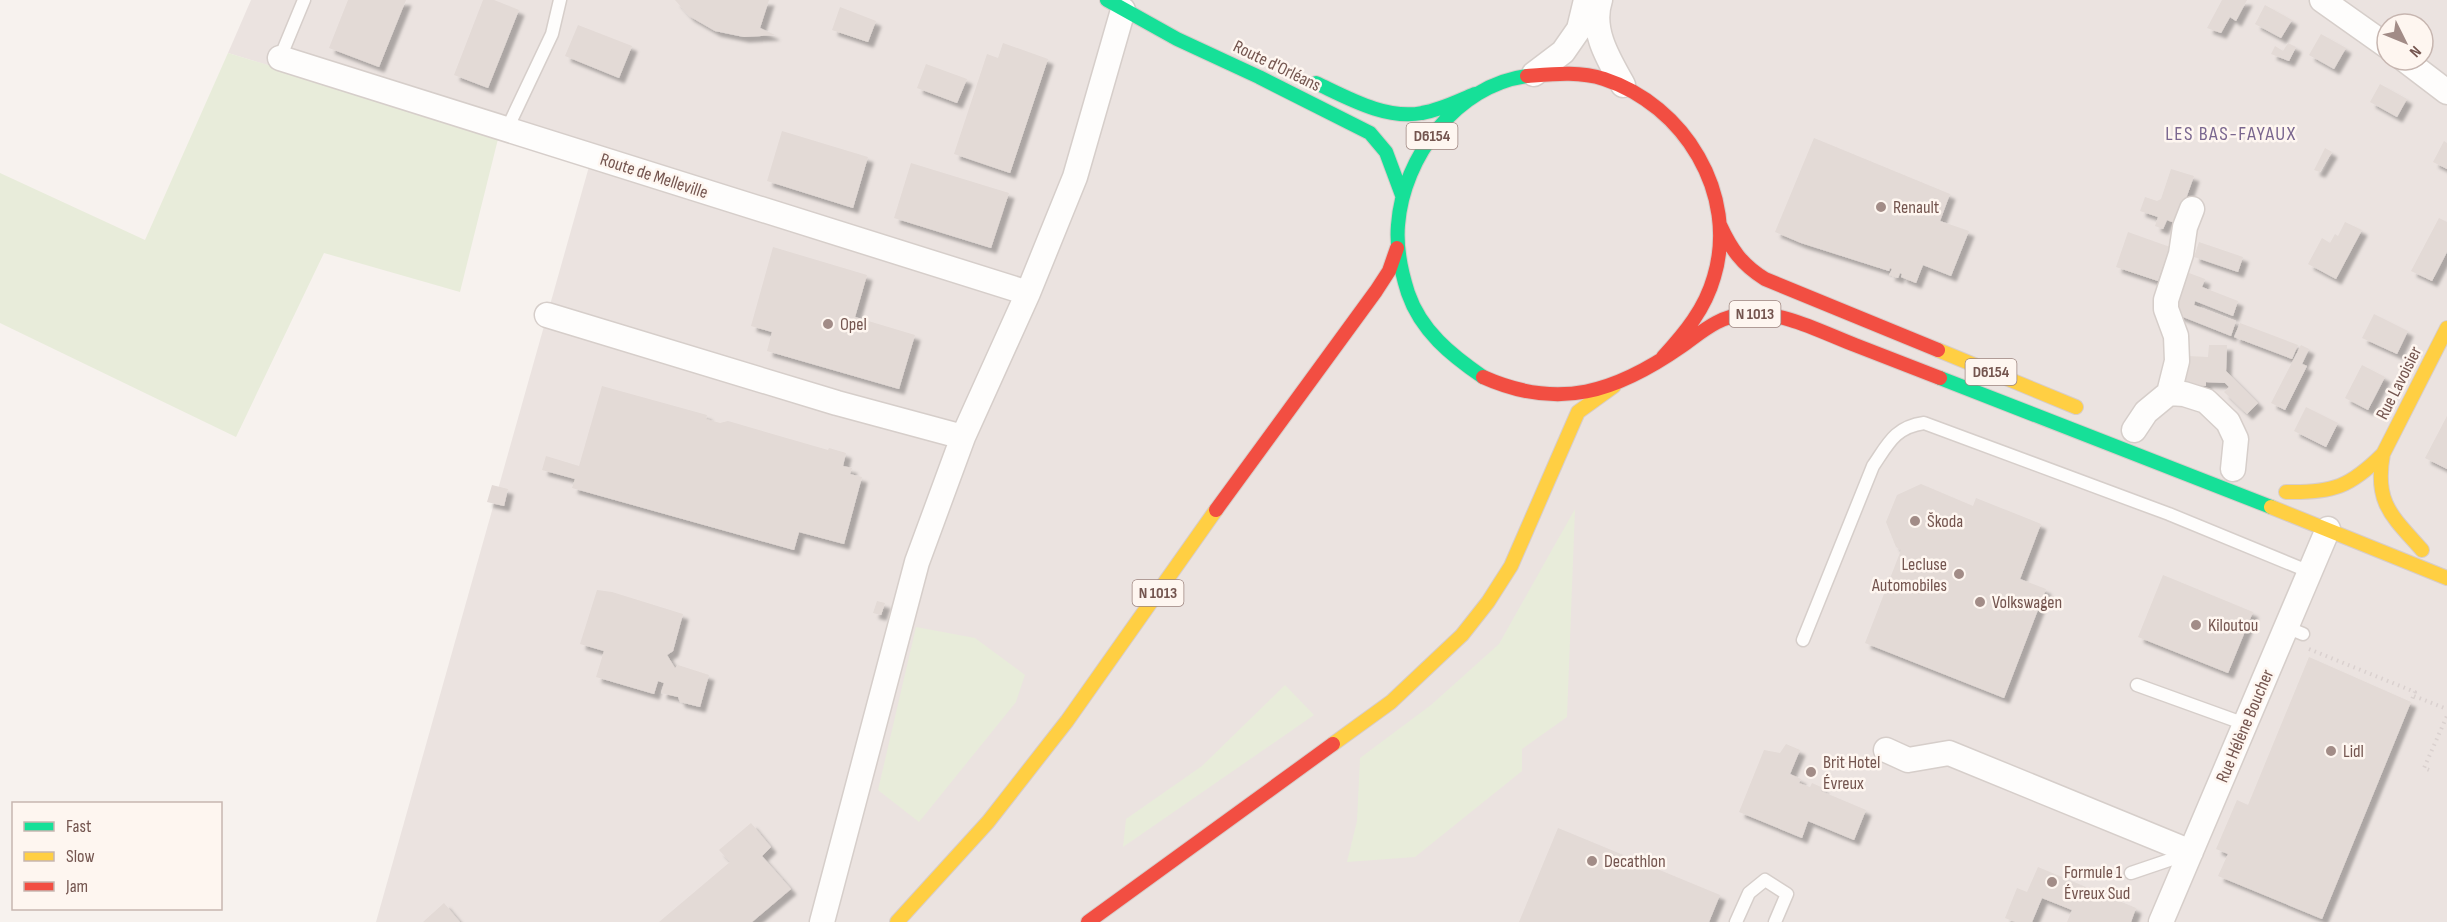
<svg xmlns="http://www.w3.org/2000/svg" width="2447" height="922" font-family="'Sofia Sans Condensed',sans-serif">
<defs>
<filter id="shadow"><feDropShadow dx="5.5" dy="5.5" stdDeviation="1.5" flood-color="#0004"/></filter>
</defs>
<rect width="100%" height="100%" fill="#f7f2ee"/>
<path fill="#ebe3e0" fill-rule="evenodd" d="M251,0H2447V922H376L590,163L228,53ZM2387,24H2423V60H2387Z"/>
<path fill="#e8ecda" d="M228,53L499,135L460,292L324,253L236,437L0,323V173L145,240Z
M1575,509L1567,717L1522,749V771L1415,857L1347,862L1357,821L1360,758L1431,705L1499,644Z
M916,627L975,638L1025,675L1016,702L919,822L878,790Z
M1285,685L1314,715L1123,847L1126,819L1202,766Z"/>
<path fill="#e3dad6" filter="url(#shadow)" d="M348,0H406L379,67L329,48Z
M483,0H494L519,10L488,88L454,75Z
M675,0H769L760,28L775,35L744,37L715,31L689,16Z
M2222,0H2247L2236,21L2230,17L2221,33L2207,28Z
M2265,5L2292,20L2281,38L2255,24Z
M840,7L876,21L868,42L832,30Z
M578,25L632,46L619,78L565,56Z
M2321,34L2346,48L2334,69L2309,55Z
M1003,43L1048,59L1010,173L954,154L987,54L998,58Z
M2288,43L2296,47L2289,61L2271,54L2275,46L2283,51Z
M926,64L967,79L957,103L917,88Z
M2380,84L2407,99L2397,117L2370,102Z
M782,131L868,157L853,208L767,181Z
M1814,138L1950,194L1940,221L1969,231L1951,276L1923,265L1916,283L1901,277L1902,274L1900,273L1898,278L1889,275L1892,269L1890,268L1889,271L1801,243L1775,232Z
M2444,141L2447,143V169L2433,162Z
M2325,148L2332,152L2320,172L2314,170Z
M911,163L1009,193L991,248L894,218Z
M2171,169L2194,176L2177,224L2167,220L2163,229L2155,226L2158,217L2140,211L2145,197L2157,201L2161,199Z
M2439,218L2447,222V252L2432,281L2411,271Z
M2345,222L2362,230L2336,279L2308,264L2322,238L2330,243L2335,234L2338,236Z
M2128,232L2170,247L2158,281L2116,267Z
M2199,242L2243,257L2238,272L2194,257Z
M773,247L867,275L855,317L915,335L899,389L767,351L772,332L751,326Z
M2189,273L2205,279L2202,287L2238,301L2233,316L2195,301L2194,305L2236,321L2231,336L2173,313L2177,298Z
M2374,314L2408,331L2397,354L2362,338Z
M2240,323L2298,345L2292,359L2234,337Z
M2209,345H2227L2226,371L2258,403L2247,414L2224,392L2229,387L2225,383L2206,382V386L2185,385L2187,356L2208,357Z
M2301,345L2309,349L2302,364L2307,366L2285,410L2271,403Z
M2362,365L2385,377L2368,410L2345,398Z
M602,386L707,415L706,419L720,423L728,421L828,450L829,448L846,453L843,466L852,468L850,474L862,477L844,544L799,532L794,550L572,488L575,479L542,470L546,456L579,466Z
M2306,407L2338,423L2326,447L2294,431Z
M2447,416V469L2425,458Z
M1921,484L1973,506L1976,498L2041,524L2020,579L2046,589L2004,698L1865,643L1901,550L1896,547L1886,522L1897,495Z
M492,485L508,489L504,506L487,502Z
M2163,575L2253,612L2228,673L2138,637Z
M597,590L612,592L683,614L673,651L667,655L675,668L678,665L709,675L700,707L680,702L678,697L661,693L664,683L658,681L654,694L596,677L604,651L580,644Z
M877,601L885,603L881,615L873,613Z
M2309,657L2411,702L2322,919L2218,876L2228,854L2216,849L2237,800L2248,805Z
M1786,744L1800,750L1790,774L1801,779L1799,783L1810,787L1812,783L1823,788L1821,791L1866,810L1854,840L1808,821L1802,838L1739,812L1764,750L1780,753Z
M751,823L771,847L762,856L791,889L752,922H659L730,862L719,850Z
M1558,828L1720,895L1709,922H1519Z
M2038,867L2136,908L2131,922H2067L2072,910L2042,898L2032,922H2015L2005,918L2017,888L2027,892Z
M444,903L460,922H423Z"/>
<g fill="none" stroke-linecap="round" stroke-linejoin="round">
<g stroke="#d6ceca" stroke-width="15">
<path id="lane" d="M280,58L304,0
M507,129L552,34L560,0
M2286,627L2303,634
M1803,640L1873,466C1888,444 1895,427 1924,423L2169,514L2310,572
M2137,685L2245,724
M2131,873L2190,853
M1736,922L1749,893L1765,880L1787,894L1775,922"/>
</g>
<g stroke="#d6ceca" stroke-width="27">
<path id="street" d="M1600,0C1590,30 1609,60 1623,85
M2322,0L2387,46
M280,58L1028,293
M2405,60L2447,92
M1534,74L1563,52L1579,29L1586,0
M547,315L837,403L963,437L1028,293L1075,177L1123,10
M2169,393L2184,394L2206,401L2228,422L2236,439L2233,469
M2134,430L2146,412L2169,393L2177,361L2176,336L2166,309V300L2181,254L2185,227L2192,209
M1886,750L1908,760L1949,753L2191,852
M822,922L917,562L963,437
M2161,922L2328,529"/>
</g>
<g stroke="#d7cdca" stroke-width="16">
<path id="fast" d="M1107,0L1177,39L1259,77L1370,133L1386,152L1402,195
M1316,83C1348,98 1386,120 1422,113C1441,110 1458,101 1475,94
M1483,377C1451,355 1421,331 1408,293C1401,271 1396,248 1398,225C1403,157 1457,85 1527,76
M1940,378L2271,507"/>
</g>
<g stroke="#d7cdca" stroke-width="16">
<path id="slow" d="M1938,350L2076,407
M2286,492C2333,493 2350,487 2383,454
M2271,507L2447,578
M2422,550C2392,516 2374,503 2383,454L2447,328
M1333,744L1391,702L1462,635L1488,602L1511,566L1578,412L1614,386
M897,922L988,822L1067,721L1216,510"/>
</g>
<g stroke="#d7cdca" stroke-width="16">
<path id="jam" d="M1527,76C1553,74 1579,71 1604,79C1684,105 1739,194 1714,277C1705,309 1685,333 1663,357
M1720,225C1731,249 1742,265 1765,279L1938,350
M1483,377C1559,411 1616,392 1682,346C1703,331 1719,316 1746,314C1783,311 1821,332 1855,345C1883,356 1911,367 1940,378
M1216,510L1376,291L1389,271L1397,248
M1088,922L1333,744"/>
</g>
<path stroke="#dad1cf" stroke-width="4" stroke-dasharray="1.5 4.5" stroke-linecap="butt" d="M2309,649L2415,692L2411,702
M2414,696L2447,709
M2429,770L2424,768L2447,716"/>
<use href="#lane" stroke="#fefdfc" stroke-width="12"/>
<use href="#street" stroke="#fefdfc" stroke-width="24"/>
<use href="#fast" stroke="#16e098" stroke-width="14"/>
<use href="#slow" stroke="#ffcf43" stroke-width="14"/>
<use href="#jam" stroke="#f24e42" stroke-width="14"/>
</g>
<g fill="#a28c87" stroke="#fef6f0" stroke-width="2">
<circle cx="1881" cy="207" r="6"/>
<circle cx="828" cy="324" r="6"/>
<circle cx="1915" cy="521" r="6"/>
<circle cx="1959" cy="574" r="6"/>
<circle cx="1980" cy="602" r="6"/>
<circle cx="2196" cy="625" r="6"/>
<circle cx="2331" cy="751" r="6"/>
<circle cx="1811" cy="772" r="6"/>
<circle cx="1592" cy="861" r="6"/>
<circle cx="2052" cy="882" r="6"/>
</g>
<g text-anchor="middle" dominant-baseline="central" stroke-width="5" stroke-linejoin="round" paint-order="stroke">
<g fill="#fef6f0" stroke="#9d857f" stroke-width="1.5">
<rect x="1406.5" y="123" width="51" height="26" rx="4.5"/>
<rect x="1729.5" y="301" width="51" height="26" rx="4.5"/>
<rect x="1965.5" y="359" width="51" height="26" rx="4.5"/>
<rect x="1132.5" y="580" width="51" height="26" rx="4.5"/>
</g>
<g font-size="16" font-weight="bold" fill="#74554f">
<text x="1432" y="136">D6154</text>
<text x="1755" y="314">N 1013</text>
<text x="1991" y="372">D6154</text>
<text x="1158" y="593">N 1013</text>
</g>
<g font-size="18" fill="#74554f" stroke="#fef6f0">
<text transform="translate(1277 66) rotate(26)">Route d'Orléans</text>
<text transform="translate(654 176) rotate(18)">Route de Melleville</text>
<text transform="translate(2399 383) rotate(-63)">Rue Lavoisier</text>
<text transform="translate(2245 726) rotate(-67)">Rue Hélène Boucher</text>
</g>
<g font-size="18" fill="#74554f" stroke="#fef6f0" text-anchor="start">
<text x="1893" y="207">Renault</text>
<text x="840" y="324">Opel</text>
<text x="1927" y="521">Škoda</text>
<text x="1947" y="564" text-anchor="end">Lecluse<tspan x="1947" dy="21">Automobiles</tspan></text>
<text x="1992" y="602">Volkswagen</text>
<text x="2208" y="625">Kiloutou</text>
<text x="2343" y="751">Lidl</text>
<text x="1823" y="762">Brit Hotel<tspan x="1823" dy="21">Évreux</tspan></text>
<text x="1604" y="861">Decathlon</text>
<text x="2064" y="872">Formule 1<tspan x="2064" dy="21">Évreux Sud</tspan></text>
</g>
<g font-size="20" letter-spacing="1.5" fill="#7a678f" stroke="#fef6f0">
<text x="2231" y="134">LES BAS-FAYAUX</text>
</g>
</g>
<rect x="12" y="802" width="210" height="108" fill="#fef6f0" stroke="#c7b6b0" stroke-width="1.5"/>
<rect x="24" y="822" width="30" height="9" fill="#16e098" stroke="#c7b6b0" stroke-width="1.5"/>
<text x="66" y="832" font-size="18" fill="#74554f">Fast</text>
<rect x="24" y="852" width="30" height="9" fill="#ffcf43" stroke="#c7b6b0" stroke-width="1.5"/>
<text x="66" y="862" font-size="18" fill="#74554f">Slow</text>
<rect x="24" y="882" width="30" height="9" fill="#f24e42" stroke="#c7b6b0" stroke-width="1.5"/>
<text x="66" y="892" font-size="18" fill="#74554f">Jam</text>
<g transform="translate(2405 42) rotate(133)"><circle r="28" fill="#fef6f0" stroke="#c7b6b0" stroke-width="1.5"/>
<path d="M0-4.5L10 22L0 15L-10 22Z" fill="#a28c87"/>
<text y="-9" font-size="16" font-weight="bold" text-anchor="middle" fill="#74554f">N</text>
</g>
</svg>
